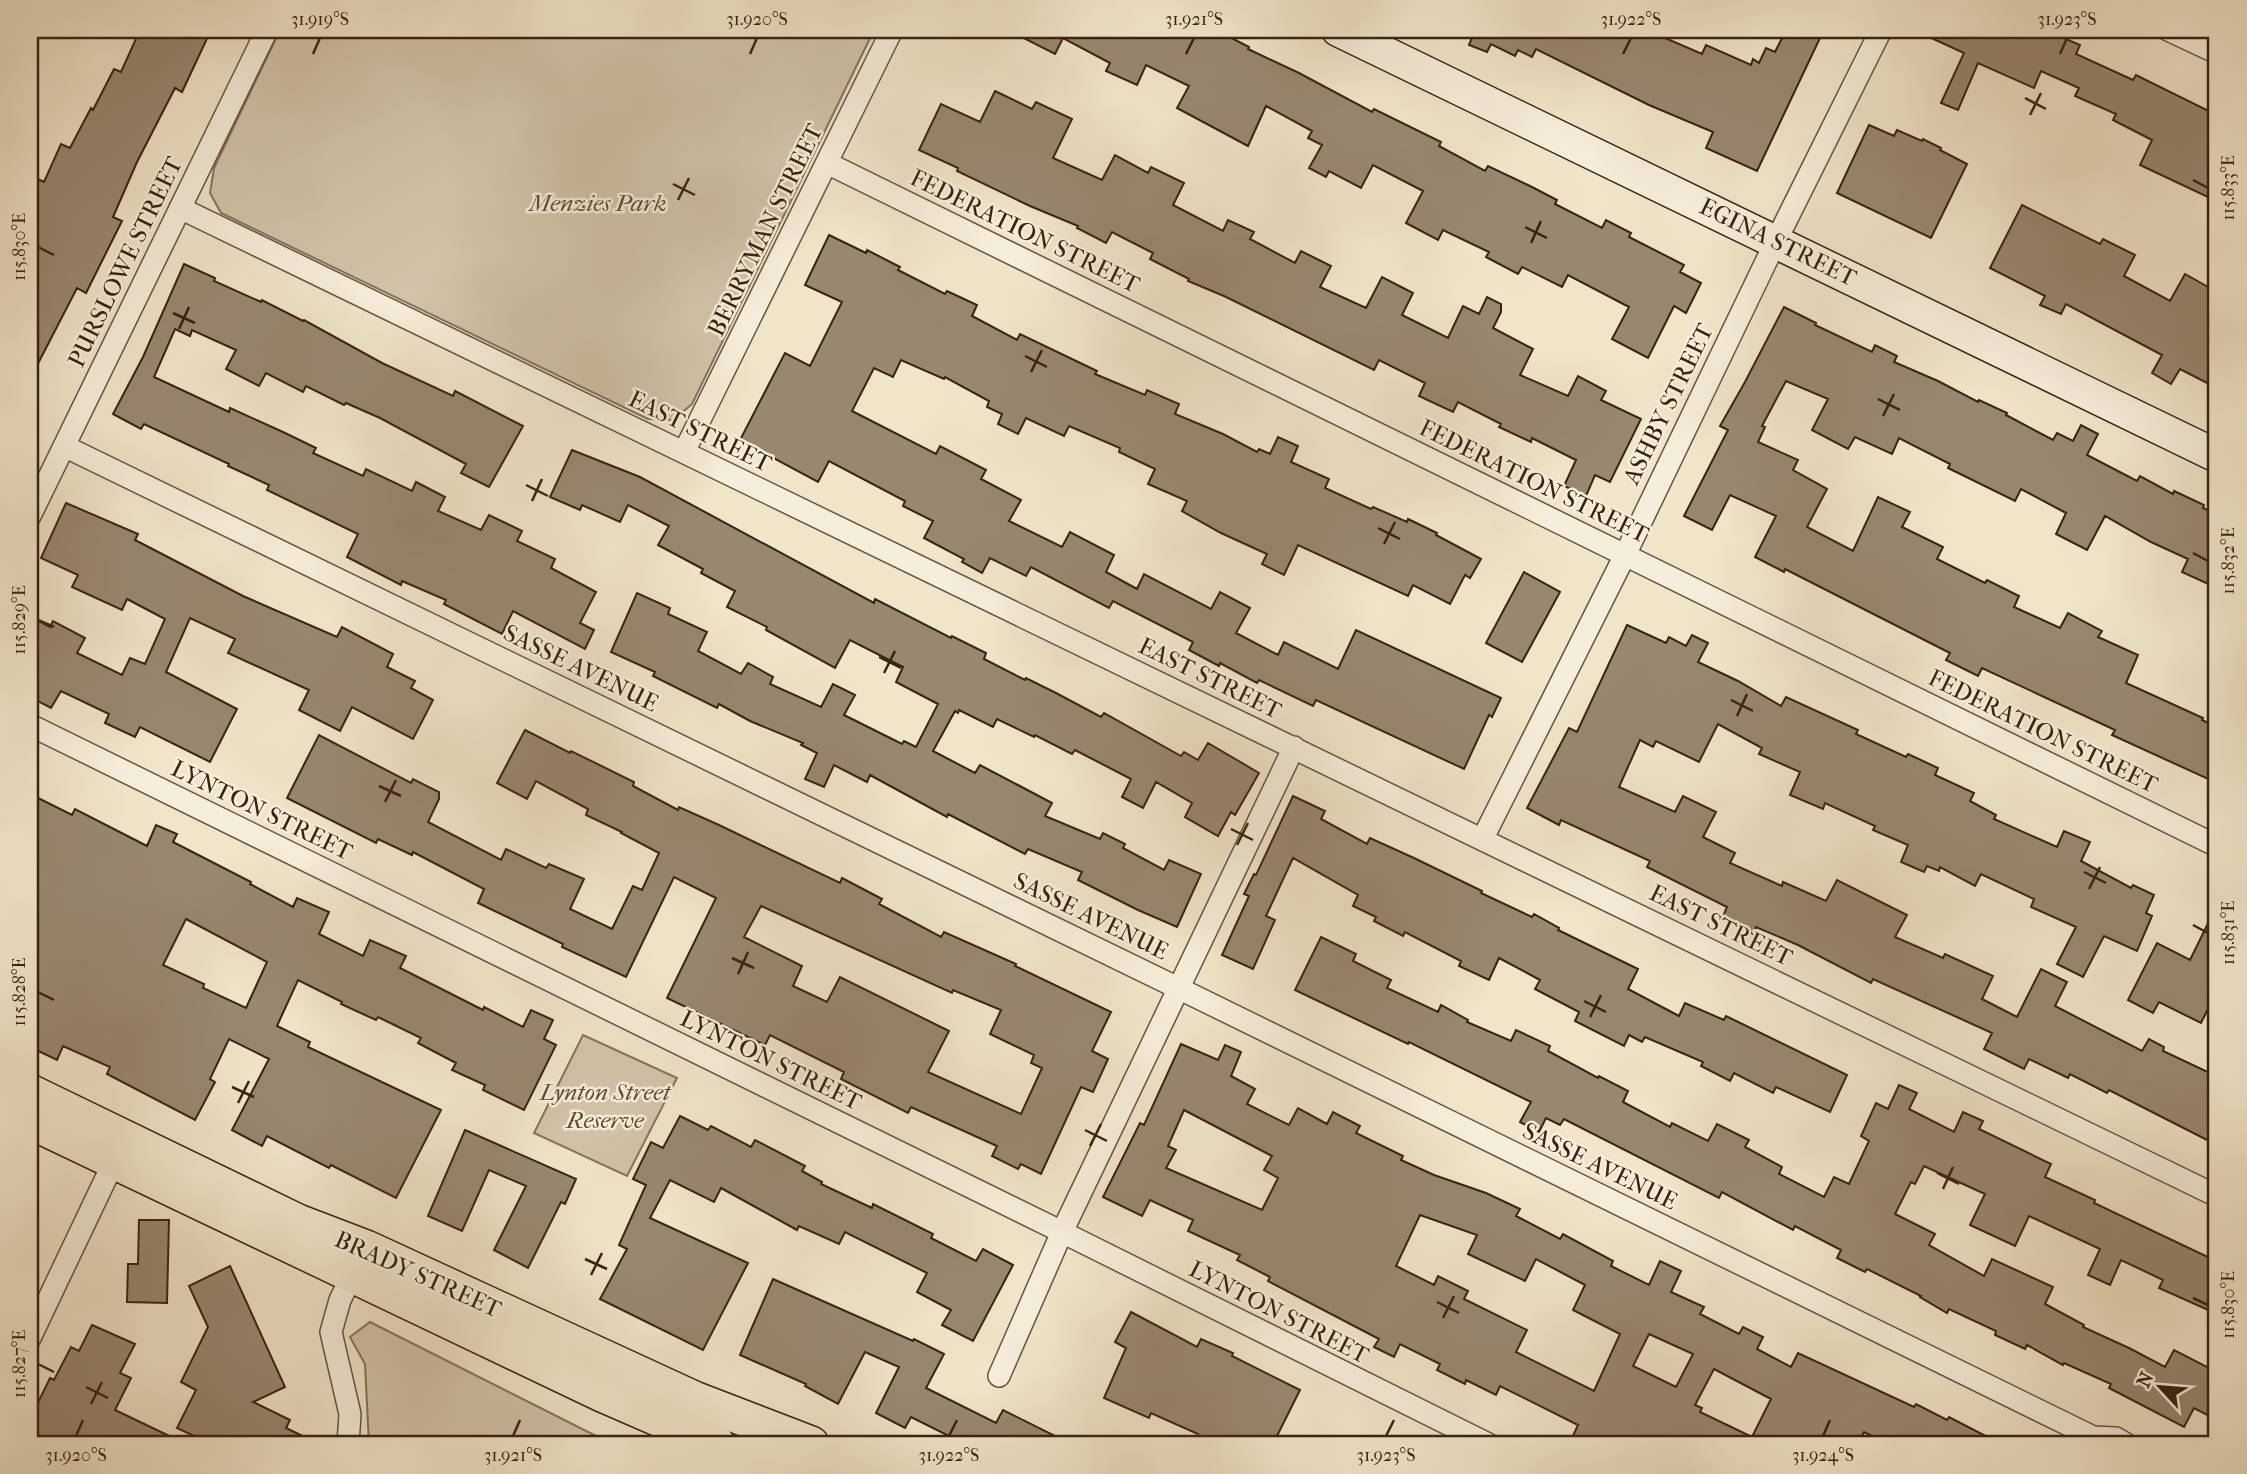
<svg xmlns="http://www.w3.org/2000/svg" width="2247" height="1474" font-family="'IM FELL French Canon',serif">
<rect width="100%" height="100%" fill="#f1e5c9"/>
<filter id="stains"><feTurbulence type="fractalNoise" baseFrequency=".00286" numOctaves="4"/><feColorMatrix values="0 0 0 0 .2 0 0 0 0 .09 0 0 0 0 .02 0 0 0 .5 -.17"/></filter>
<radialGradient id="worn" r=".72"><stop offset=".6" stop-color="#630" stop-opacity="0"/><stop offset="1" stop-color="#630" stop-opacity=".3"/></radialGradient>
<path fill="#d2c4aa" stroke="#86735e" stroke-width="2" d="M280,30H874L692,404L673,420L648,419L221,213L210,193L214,168Z
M583,1035L677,1078L627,1176L534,1133Z
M370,1322L612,1444H369L365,1364L350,1337Z"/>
<path fill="#998771" stroke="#392212" stroke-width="2" fill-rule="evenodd" d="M140,30H211L182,92L175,88L137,162L113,217L122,221L86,293L77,288L30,379V175L44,182L61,144L70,148L91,108L93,110L114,69L121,72Z
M1008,30H1216L1249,47L1248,49L1299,73L1372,112L1374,109L1441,142L1439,146L1485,171L1488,166L1532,187L1557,200L1555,204L1602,228L1606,220L1631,233L1629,237L1684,265L1680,272L1701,283L1686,313L1674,306L1648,358L1612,339L1629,307L1568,275L1562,287L1522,267L1518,274L1486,257L1489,252L1443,230L1438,240L1406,223L1423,191L1373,165L1361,188L1329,171L1326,177L1309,168L1322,145L1308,138L1312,131L1266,106L1248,146L1177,108L1189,86L1146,65L1137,85L1106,71L1110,63L1063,38L1055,54Z
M1463,30H1669L1665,38L1702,54L1706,45L1751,65L1753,59L1759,63L1766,48L1775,52L1786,30H1802L1820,38L1757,171L1706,148L1713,132L1649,105L1536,49L1532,57L1518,50L1515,56L1491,44L1487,52L1469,45L1473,35Z
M1914,30H2045L2080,45L2076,54L2133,80L2136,75L2217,115V189L2212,199L2140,165L2152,140L2113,120L2116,114L2075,96L2079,88L2041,71L2034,88L1978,63L1958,110L1941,103L1964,53Z
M995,91L1032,109L1036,102L1072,119L1053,158L1102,180L1115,155L1148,173L1151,167L1184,183L1173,205L1223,231L1228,220L1254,232L1250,239L1295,263L1301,251L1331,266L1320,287L1366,308L1382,277L1413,293L1402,315L1448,338L1463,306L1479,314L1487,297L1501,304V312L1493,328L1533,349L1520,375L1568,396L1578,376L1606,391L1601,400L1641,419L1610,482L1595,475L1586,496L1564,486L1576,460L1532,438L1531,442L1499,427L1501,424L1458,402L1453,412L1419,396L1425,383L1379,360L1374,370L1224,296L1188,281L1189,279L1150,259L1153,253L1112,232L1106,243L1077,228L1078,226L1030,206L957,171L958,168L919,150L941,104L980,122Z
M1869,125L1894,136L1897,130L1922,141L1923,139L1941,148L1940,150L1967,164L1931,238L1837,193Z
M2022,205L2100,244L2103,239L2135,255L2124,276L2170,301L2185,274L2217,292V388L2180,369L2171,384L2152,373L2162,355L2066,304L2061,314L2040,305L2045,296L1990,268Z
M829,235L866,253L867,250L900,267L898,270L945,294L947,291L977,305L972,316L1017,340L1020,334L1097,371L1095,374L1145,395L1147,390L1179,404L1175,414L1223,434L1257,452L1259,449L1270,454L1278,437L1298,446L1291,462L1329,479L1325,488L1371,509L1373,507L1407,522L1408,519L1437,533L1436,535L1481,559L1470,578L1465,575L1450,604L1413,585L1408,596L1298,545L1284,575L1262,564L1267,554L1221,533L1182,511L1187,501L1148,484L1155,469L1119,452L1120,448L1069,426L1064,436L1026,418L1018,434L998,424L1002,414L987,407L989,401L945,377L944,379L901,360L893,377L874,368L852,411L936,454L940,446L986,470L981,479L1021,500L1009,521L1062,547L1070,532L1114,555L1106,572L1137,589L1144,574L1211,609L1220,592L1250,608L1236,633L1278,655L1284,642L1338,669L1356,630L1501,698L1492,717L1489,715L1464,769L1316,700L1313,706L1259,680L1257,683L1220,663L1219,666L1189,650L1193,642L1113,601L1109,608L1031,567L1026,576L990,558L982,573L962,562L964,559L924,538L933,521L903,506L905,501L829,461L818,482L740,440L785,353L810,366L842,302L805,285Z
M184,264L215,278L214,281L261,302L262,300L303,321L304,320L382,363L453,396L455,391L523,426L489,487L461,473L466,464L380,418L346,403L344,405L306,386L303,392L266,373L259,386L226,369L236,350L192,330L190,336L175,329L154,377L229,412L230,408L283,432L316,448L313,453L363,476L366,469L412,491L416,482L445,497L438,511L481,530L489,515L522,531L517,541L555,559L551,568L596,592L580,623L594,630L585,649L513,611L502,634L444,604L446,600L402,581L401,585L347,557L358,534L267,490L269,485L228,466L229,464L144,424L141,429L113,414L143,357Z
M1784,307L1816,323L1815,325L1872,352L1875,345L1897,356L1894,362L1938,381L1978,402L1979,400L2007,413L2006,415L2053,440L2057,433L2073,441L2081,425L2098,434L2087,455L2137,481L2140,476L2173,494L2174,491L2204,505L2203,508L2217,514V588L2182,572L2188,559L2151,542L2105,516L2087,550L2056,534L2066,513L2021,489L2015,501L1948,468L1950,464L1899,438L1892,454L1855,437L1848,449L1812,430L1828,399L1786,381L1762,426L1765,427L1758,442L1798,460L1793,470L1827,489L1807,527L1853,551L1878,497L1910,512L1902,527L1943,547L1937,559L1985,583L1987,580L2019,596L2014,607L2060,628L2068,613L2102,631L2098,637L2138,655L2126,683L2203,718L2202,720L2217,727V783L2112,735L2115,730L1982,668L1978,676L1946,660L1950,653L1785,569L1784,572L1755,557L1776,516L1730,495L1712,530L1684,516L1728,430L1720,426L1745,382Z
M572,450L640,477L874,603L875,599L951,638L952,636L986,653L984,659L1025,680L1026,678L1056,693L1101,717L1104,713L1181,756L1184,752L1198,760L1208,743L1259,773L1235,815L1231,812L1218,836L1185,817L1192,803L1156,782L1143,808L1122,797L1131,779L1075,750L1072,754L1035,735L1034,737L997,719L993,727L959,710L958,713L955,711L933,751L975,773L980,765L1052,803L1045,816L1100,839L1103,833L1125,844L1123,848L1164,870L1169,860L1201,874L1177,927L1138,910L1078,880L1082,872L1028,849L1025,854L948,814L947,817L870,775L867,782L834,765L824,787L805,779L817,753L801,745L803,743L750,721L719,704L717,708L653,676L655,672L611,652L637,593L670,608L668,614L707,632L698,651L741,674L748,663L773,677L770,684L821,707L833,684L855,695L844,715L902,744L904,741L916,747L938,704L896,682L903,667L850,640L835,668L766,630L767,627L727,607L735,591L701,573L703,569L658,545L669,526L628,505L620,522L582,505L580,510L550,497Z
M66,503L138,534L135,540L243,596L337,637L342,627L393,654L387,667L415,681L411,688L433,700L413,739L352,707L340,731L299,710L309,690L228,653L235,639L190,618L166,672L237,709L210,762L140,727L135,737L105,723L109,714L61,691L51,708L30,697V616L50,627L53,621L85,638L77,653L122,675L130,658L145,664L165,619L127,599L122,610L72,587L78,575L41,558Z
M1524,572L1560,592L1522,662L1486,643Z
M1627,625L1666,643L1669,637L1686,646L1692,635L1708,643L1698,662L1738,681L1781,706L1786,697L1858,730L1856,734L1906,757L1908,754L1938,768L1935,775L1974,793L1970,801L1996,815L1994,819L2057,847L2064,831L2090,842L2081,861L2131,888L2133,885L2154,895L2146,913L2152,916L2137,951L2104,936L2083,977L2057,964L2076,927L2031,907L2034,899L1981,874L1975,886L1940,867L1939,871L1927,866L1924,872L1901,862L1908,845L1873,830L1875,826L1825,803L1823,809L1790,795L1800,772L1759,754L1762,748L1718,724L1699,762L1656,741L1653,747L1640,740L1619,787L1675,812L1683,796L1716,812L1703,837L1735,853L1730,863L1782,886L1783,882L1826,901L1837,880L1907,915L1895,937L1943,958L1945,954L1993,976L1982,999L2017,1017L2041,969L2067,982L2055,1006L2142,1051L2149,1039L2164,1047L2163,1051L2210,1073L2209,1074L2217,1078V1145L2109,1090L2107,1093L2070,1074L2068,1078L2029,1059L2024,1069L1984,1049L1992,1033L1873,979L1871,983L1798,945L1756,927L1753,934L1722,919L1727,907L1647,867L1650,861L1561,820L1559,825L1527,808L1569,728L1577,732Z
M525,730L570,753L571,751L634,782L633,786L678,810L679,807L719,825L840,883L842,878L882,899L879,904L941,937L944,932L1016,964L1015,966L1111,1012L1092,1051L1108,1059L1093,1092L1081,1087L1041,1174L1021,1164L1018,1169L992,1156L997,1146L911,1107L908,1113L841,1079L844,1072L770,1035L765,1045L667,998L716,898L674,877L626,977L562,947L563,944L478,903L484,889L413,852L412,855L378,839L376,843L287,798L319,735L411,783L413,779L439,792V799L428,822L501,860L506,849L546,868L549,864L584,879L570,909L612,929L633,886L642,890L659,853L621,833L622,832L586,815L588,809L536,781L527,799L497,783ZM761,906L952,993L953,990L1001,1010L990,1034L1034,1055L1031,1063L1042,1068L1021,1114L928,1072L949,1031L840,977L827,1002L793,986L802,966L744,937Z
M30,794L72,815L75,809L147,846L156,825L177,834L173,842L251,882L250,884L293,907L297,898L329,912L319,934L363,956L370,940L406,956L400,968L483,1010L484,1007L523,1027L531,1010L553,1020L544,1039L556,1045L524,1110L483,1090L485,1085L452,1070L456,1063L418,1043L421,1038L378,1017L376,1020L341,1004L342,1002L298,980L277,1026L310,1042L308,1047L441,1110L396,1198L331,1165L329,1168L267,1136L262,1146L232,1130L269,1059L229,1039L210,1079L215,1082L195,1120L107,1074L110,1067L63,1046L57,1060L30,1047ZM186,919L267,962L246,1008L203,988L204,984L163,965Z
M1293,796L1325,811L1321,819L1367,844L1370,838L1414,858L1482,891L1481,893L1532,917L1534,914L1559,928L1558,930L1638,969L1628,989L1679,1016L1685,1003L1724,1020L1726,1016L1847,1075L1830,1112L1776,1087L1773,1093L1734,1073L1730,1081L1701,1066L1703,1062L1645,1037L1642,1042L1629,1035L1624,1046L1575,1021L1579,1012L1535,989L1540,980L1499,958L1489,980L1459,966L1461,961L1405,932L1403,936L1374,921L1376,917L1353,906L1358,895L1293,858L1266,916L1275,920L1253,969L1222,955L1249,896L1244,894L1254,874L1256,875Z
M2217,905V991L2201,1023L2159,1002L2153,1013L2128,1000L2157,943L2190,960Z
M1321,937L1356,954L1353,961L1391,980L1387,988L1438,1012L1441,1005L1468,1020L1467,1022L1511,1041L1516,1030L1550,1046L1548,1051L1598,1078L1599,1076L1628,1091L1623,1102L1670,1127L1672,1123L1708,1141L1717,1124L1749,1140L1745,1147L1782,1167L1779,1174L1824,1197L1834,1177L1849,1184L1869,1141L1861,1136L1876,1103L1888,1109L1899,1085L1917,1093L1909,1109L1954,1132L1963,1112L1983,1121L1979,1129L2051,1164L2045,1177L2095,1200L2094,1203L2212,1259L2210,1263L2217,1267V1314L2159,1288L2163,1280L2121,1260L2110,1285L2088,1275L2100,1249L2029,1216L2015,1246L1970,1225L1985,1194L1924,1166L1915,1184L1911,1182L1895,1214L1935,1234L1929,1245L1984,1276L1992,1259L2053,1287L2045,1304L2084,1325L2083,1327L2129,1348L2165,1367L2174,1350L2217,1372V1420L2194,1408L2184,1427L2109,1388L2111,1384L2064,1363L2063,1365L2027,1345L2025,1349L1995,1335L1996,1331L1949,1309L1947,1313L1920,1297L1921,1296L1867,1269L1865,1272L1837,1258L1841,1250L1795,1226L1793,1230L1722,1192L1719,1198L1564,1119L1560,1125L1546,1118L1539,1132L1520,1122L1531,1102L1409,1042L1408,1044L1295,990Z
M1181,1044L1218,1060L1225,1045L1241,1052L1231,1076L1255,1089L1247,1104L1289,1125L1298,1108L1327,1124L1333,1112L1360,1126L1356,1133L1403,1156L1401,1160L1434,1175L1486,1193L1520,1209L1516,1216L1560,1239L1563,1234L1613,1261L1611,1266L1649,1285L1660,1261L1681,1271L1671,1292L1704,1307L1700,1314L1739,1334L1743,1327L1763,1337L1757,1349L1791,1367L1798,1353L1914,1407L1916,1404L1947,1420L1949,1417L2001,1444H1896L1881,1437L1880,1440L1864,1432L1858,1444H1585L1572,1438L1578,1425L1500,1386L1496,1395L1466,1380L1465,1384L1437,1370L1440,1364L1400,1344L1394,1357L1374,1347L1379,1339L1268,1281L1270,1277L1237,1260L1240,1255L1188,1231L1193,1220L1150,1200L1142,1216L1103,1197L1140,1123L1144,1125ZM1184,1110L1272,1156L1264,1170L1278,1178L1262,1210L1166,1168L1176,1150L1168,1146ZM1420,1215L1477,1235L1468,1254L1525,1281L1536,1259L1585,1285L1573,1310L1620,1334L1594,1391L1516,1352L1527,1330L1464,1299L1468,1291L1438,1276L1434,1285L1396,1266ZM1649,1334L1693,1354L1676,1387L1633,1366ZM1714,1369L1771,1399L1752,1437L1700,1412L1702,1408L1695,1405Z
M680,1116L708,1130L711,1126L751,1147L755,1140L805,1166L802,1171L822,1182L821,1184L872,1208L873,1204L933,1234L931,1238L976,1261L983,1249L1013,1265L973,1341L942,1325L951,1310L917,1292L927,1273L845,1232L839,1244L799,1226L797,1230L721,1188L714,1202L670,1180L650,1218L748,1263L703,1350L600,1299L627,1249L619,1245L646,1185L633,1179L651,1142L663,1148Z
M465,1130L576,1179L565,1204L561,1202L528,1268L494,1250L526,1186L489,1170L462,1231L428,1216Z
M139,1220H169L167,1303L127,1302L128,1264H138Z
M230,1266L285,1387L253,1402L290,1420L286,1428L319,1444H211L177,1428L196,1390L181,1382L208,1327L189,1286Z
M773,1279L913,1341L914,1339L944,1354L926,1388L996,1423L1003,1410L1071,1444H965L911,1417L905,1428L876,1413L899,1367L865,1352L838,1404L805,1386L806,1384L740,1355Z
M1131,1312L1197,1347L1201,1339L1233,1353L1232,1356L1300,1390L1273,1444H1193L1198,1434L1151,1413L1149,1418L1104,1398L1126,1348L1115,1342Z
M92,1325L135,1344L120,1373L131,1378L115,1410L186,1444H58L30,1431V1419L50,1378L54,1380L71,1347L79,1351Z"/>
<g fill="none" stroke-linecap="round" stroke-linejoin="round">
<g stroke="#675340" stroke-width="24">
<path id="street" d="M2168,30L2217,53
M827,163L2217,846
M180,208L2217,1196
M64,446L1178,988L2093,1437L2102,1444
M684,452L892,30
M30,516L267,30
M30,725L1062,1232L1488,1444
M1483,838L1625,555L1776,241L1881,30
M30,1338L118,1153
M999,1376L1062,1232L1294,747
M2093,1437L2116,1438L2126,1444
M348,1444L350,1414L331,1332L340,1300L357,1265"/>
</g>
<g stroke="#392212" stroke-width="35">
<path id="secondary" d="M1338,30L2217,456"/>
</g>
<g stroke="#392212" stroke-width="38">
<path id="primary" d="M30,1092L298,1222L366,1248L694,1399L811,1444
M30,1121L602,1394L717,1444"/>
</g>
<use href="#street" stroke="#f6eedc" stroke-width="21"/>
<use href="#secondary" stroke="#f6eedc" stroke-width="32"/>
<use href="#primary" stroke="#f1e5c9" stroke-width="35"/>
</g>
<path fill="none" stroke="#392212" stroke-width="2.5" d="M313,54L320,38M750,54L757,38M1186,54L1194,38M1623,54L1631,38M2060,54L2067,38M2025,98L2046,109M2030,115L2041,93M2193,180L2208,188M673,184L695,195M678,200L689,178M1525,227L1547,238M1531,243L1541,221M38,247L54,255M173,313L195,323M179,329L189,307M1025,356L1047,367M1031,372L1042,350M1878,399L1900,410M1883,416L1894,394M526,485L548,496M532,501L542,479M1378,528L1400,539M1384,544L1395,522M2193,553L2208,561M38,620L54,627M879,657L901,668M884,673L895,651M1731,700L1753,711M1737,716L1747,694M379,786L401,796M385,802L396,780M1231,829L1253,840M1237,845L1248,823M2084,872L2106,883M2089,889L2100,867M2193,925L2208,933M732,958L754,968M738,974L748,952M38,992L54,1000M1584,1001L1606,1012M1590,1017L1601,995M232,1087L254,1097M238,1103L249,1081M1085,1130L1107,1141M1090,1146L1101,1124M1937,1173L1959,1184M1943,1189L1953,1167M585,1259L607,1269M591,1275L602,1253M2193,1298L2208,1305M1437,1302L1459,1313M1443,1318L1454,1296M38,1364L54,1372M86,1387L108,1398M91,1404L102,1382M76,1436L83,1420M513,1436L520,1420M949,1436L957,1420M1386,1436L1394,1420M1823,1436L1830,1420"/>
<g text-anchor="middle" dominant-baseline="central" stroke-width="5" stroke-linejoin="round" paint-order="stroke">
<g font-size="24" font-style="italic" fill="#5f4a38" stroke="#f6eedc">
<text x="598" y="203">Menzies Park</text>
<text x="605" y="1092">Lynton Street<tspan x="605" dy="28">Reserve</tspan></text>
</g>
<g font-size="24" fill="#392212" stroke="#f6eedc">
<text transform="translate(765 230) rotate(-64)">BERRYMAN STREET</text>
<text transform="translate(1025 231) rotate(26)">FEDERATION STREET</text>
<text transform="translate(1778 242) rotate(26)">EGINA STREET</text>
<text transform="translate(125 262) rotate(-64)">PURSLOWE STREET</text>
<text transform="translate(1668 404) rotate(-64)">ASHBY STREET</text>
<text transform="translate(700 431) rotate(26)">EAST STREET</text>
<text transform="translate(1534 481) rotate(26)">FEDERATION STREET</text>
<text transform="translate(581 668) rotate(26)">SASSE AVENUE</text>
<text transform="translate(1210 678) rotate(26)">EAST STREET</text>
<text transform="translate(2043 731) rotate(26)">FEDERATION STREET</text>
<text transform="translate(262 810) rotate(26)">LYNTON STREET</text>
<text transform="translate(1091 916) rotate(26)">SASSE AVENUE</text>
<text transform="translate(1721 925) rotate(26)">EAST STREET</text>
<text transform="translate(771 1060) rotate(26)">LYNTON STREET</text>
<text transform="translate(1600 1166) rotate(26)">SASSE AVENUE</text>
<text transform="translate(418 1274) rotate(24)">BRADY STREET</text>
<text transform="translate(1279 1312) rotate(27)">LYNTON STREET</text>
</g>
</g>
<rect width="2247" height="1474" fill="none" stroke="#f1e5c9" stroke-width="77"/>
<g transform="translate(2160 1387) rotate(296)" stroke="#f6eedc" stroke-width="5" paint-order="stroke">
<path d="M0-5L12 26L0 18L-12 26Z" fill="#392212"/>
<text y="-10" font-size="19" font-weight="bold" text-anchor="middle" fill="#392212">N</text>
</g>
<rect x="38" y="38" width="2170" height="1398" fill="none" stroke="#392212" stroke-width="2.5"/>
<g font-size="18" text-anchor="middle" fill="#392212">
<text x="320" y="25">31.919°S</text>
<text x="757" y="25">31.920°S</text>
<text x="1194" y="25">31.921°S</text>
<text x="1631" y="25">31.922°S</text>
<text x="2067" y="25">31.923°S</text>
<text transform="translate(2228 188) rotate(-90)" y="6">115.833°E</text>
<text transform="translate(19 247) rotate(-90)" y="6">115.830°E</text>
<text transform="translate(2228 561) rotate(-90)" y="6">115.832°E</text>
<text transform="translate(19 620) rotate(-90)" y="6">115.829°E</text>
<text transform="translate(2228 933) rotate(-90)" y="6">115.831°E</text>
<text transform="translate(19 992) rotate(-90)" y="6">115.828°E</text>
<text transform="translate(2228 1305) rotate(-90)" y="6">115.830°E</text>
<text transform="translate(19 1364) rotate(-90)" y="6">115.827°E</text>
<text x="76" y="1461">31.920°S</text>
<text x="513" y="1461">31.921°S</text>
<text x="949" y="1461">31.922°S</text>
<text x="1386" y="1461">31.923°S</text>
<text x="1823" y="1461">31.924°S</text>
</g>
<rect width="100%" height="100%" filter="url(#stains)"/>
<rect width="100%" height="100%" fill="url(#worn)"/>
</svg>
